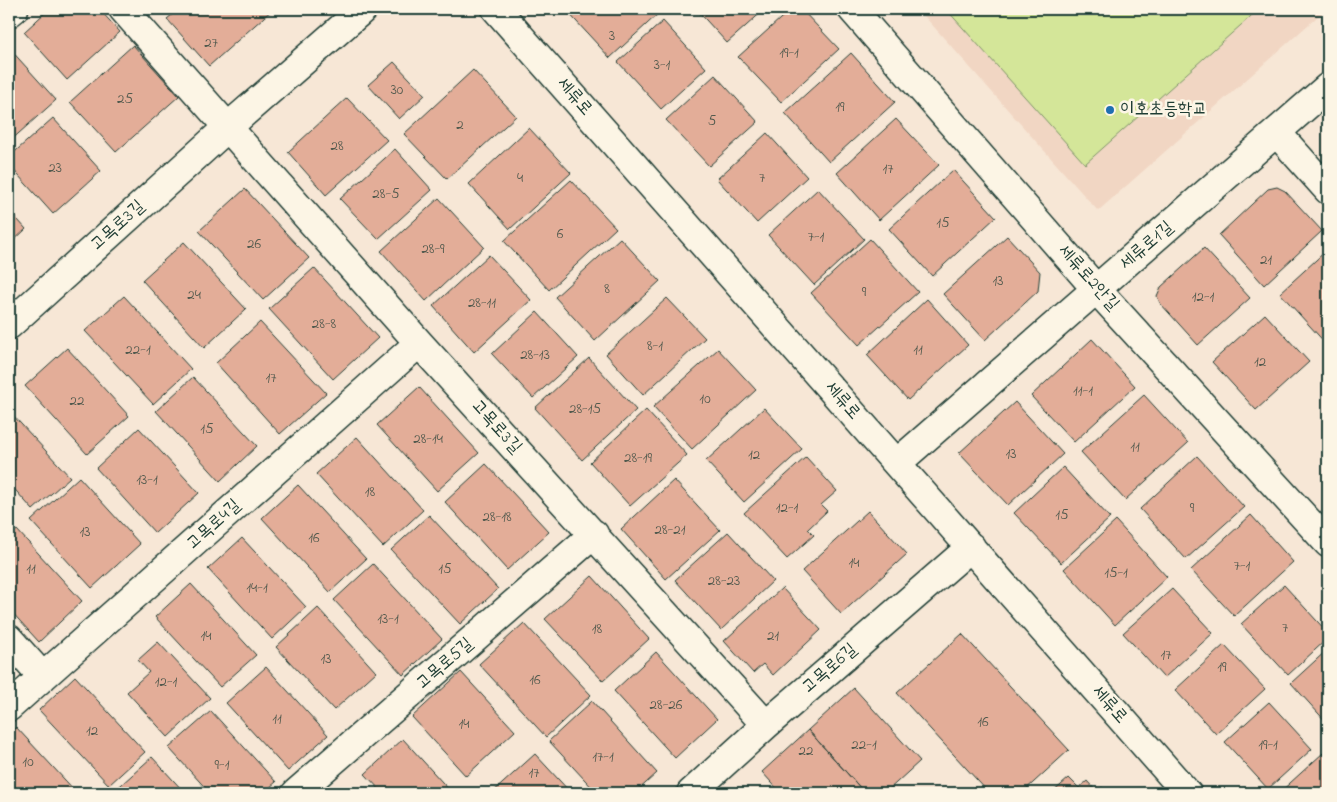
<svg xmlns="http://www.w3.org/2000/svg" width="1337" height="802" font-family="'Indie Flower','Poor Story',sans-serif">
<rect width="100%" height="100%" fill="#f7e7d6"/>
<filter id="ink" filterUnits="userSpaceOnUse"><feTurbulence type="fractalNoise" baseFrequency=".02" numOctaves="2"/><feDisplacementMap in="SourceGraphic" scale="10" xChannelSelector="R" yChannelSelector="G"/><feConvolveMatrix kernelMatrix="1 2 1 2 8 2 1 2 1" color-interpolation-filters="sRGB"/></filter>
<g filter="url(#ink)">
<path fill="#f1d6c3" d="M918,9H1326L1098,211Z"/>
<path fill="#d4e699" stroke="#7a9266" d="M946,9H1259L1085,164Z"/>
<path fill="#e3ad98" stroke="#1f3d34" d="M49,9H99L120,32L67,80L24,32Z
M179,9H273L209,66L167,19Z
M565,9H655L659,13L610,58Z
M696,9H765L727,43Z
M791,9H801L839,49L781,102L738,57Z
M663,21L706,68L661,109L618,62Z
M133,45L179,96L116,152L70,102Z
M9,48L56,100L9,142Z
M851,53L895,102L829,162L785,113Z
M394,62L425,95L399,119L368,85Z
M473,70L516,116L447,179L404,134Z
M715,75L758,122L709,166L666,120Z
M347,98L387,140L326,195L288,152Z
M53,118L101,171L53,214L9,165V157Z
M896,119L939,165L879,220L837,173Z
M529,128L571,173L510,229L469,184Z
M767,133L807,177L757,223L717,179Z
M395,149L432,190L378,239L340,199Z
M953,170L996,217L932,276L889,229Z
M571,180L616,228L549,290L504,241Z
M1277,187L1285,191L1322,231L1264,285L1219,235L1268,189Z
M245,189L309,258L263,300L199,231Z
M818,189L864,239L814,285L768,235Z
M439,198L484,247L426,301L381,251Z
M9,210L26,229L9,245Z
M1007,236L1040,272L1038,291L985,340L943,294Z
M620,238L660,281L595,341L555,297Z
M870,239L918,292L859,345L811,293Z
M184,242L246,309L204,348L142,280Z
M1204,248L1250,298L1198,345L1160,303L1157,296L1161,287Z
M1328,249V346L1280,293Z
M489,255L531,300L474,352L433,306Z
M314,268L378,338L333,379L269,309Z
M124,296L191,369L153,404L85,331Z
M667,298L705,338L643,395L606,354Z
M927,299L968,345L908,400L867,355Z
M537,312L578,357L533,398L492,354Z
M1265,314L1309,362L1256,410L1212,362Z
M260,322L326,393L280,434L216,363Z
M1092,339L1135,386L1074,442L1031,396Z
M67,348L129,416L87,454L25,386Z
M718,349L756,390L692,449L653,407Z
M589,358L636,410L582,460L535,408Z
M193,377L257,446L220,481L156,411Z
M419,387L479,453L437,491L377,425Z
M1144,395L1188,443L1125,500L1081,452Z
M1015,402L1063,454L1008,505L959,453Z
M764,408L802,449L744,502L706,461Z
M646,410L687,455L630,506L590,462Z
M9,411L70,477L33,510L9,483Z
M139,428L199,493L155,533L96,468Z
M357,437L423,510L383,547L316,474Z
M1197,456L1244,507L1186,559L1140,509Z
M806,457L837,491L821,505L827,511L808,529L814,535L787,559L744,513Z
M486,464L549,532L507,570L445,502Z
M1063,467L1110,518L1061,563L1014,513Z
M79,477L140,544L92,588L31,521Z
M674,480L720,530L666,579L621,529Z
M298,485L366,559L330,592L262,518Z
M868,511L907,554L841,614L802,571Z
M429,515L498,589L460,624L391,550Z
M1251,515L1293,562L1234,616L1191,570Z
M1116,521L1167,577L1115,625L1064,569Z
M17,530L82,601L39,642L9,609V537Z
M728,532L773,581L721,630L675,580Z
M242,538L306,607L272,639L208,569Z
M373,564L442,639L403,675L334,600Z
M592,576L649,639L603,681L545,619Z
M191,584L256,655L220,687L155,617Z
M1284,585L1328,633V638L1288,675L1241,624Z
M782,588L821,630L773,675L763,664L753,673L724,641Z
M1172,589L1213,633L1164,678L1123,633Z
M318,608L376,672L334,710L276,647Z
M524,623L591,695L546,737L479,664Z
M962,634L1069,750L1022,793H989L897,693Z
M158,642L210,698L168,737L127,692L149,672L138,660Z
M1224,645L1265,689L1216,734L1175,690Z
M1328,649V724L1291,683Z
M656,652L717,719L675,758L614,691Z
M266,667L328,735L288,771L226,703Z
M461,672L515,731L466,776L412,717Z
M75,676L145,752L109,785L39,710Z
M854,688L920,761L885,793H865L808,730Z
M592,701L657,773L635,793H597L549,741Z
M1269,702L1312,749L1268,789L1225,742Z
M211,711L276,782L263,793H210L169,748Z
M16,727L77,793H12L9,789V734Z
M808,730L865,793H781L762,772Z
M403,739L452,793H383L365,774Z
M1323,753L1328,758V793H1279Z
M535,754L571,793H492Z
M152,757L185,793H112Z
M1069,778L1079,788L1087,781L1097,792L1102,787L1107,793H1052Z"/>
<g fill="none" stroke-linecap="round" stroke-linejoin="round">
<g stroke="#1f3d34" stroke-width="31">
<path id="minor" d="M123,9L419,343L766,725
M496,9L1187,793
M852,9L1097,290L1328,543
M9,13L14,9
M1277,133L1328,190
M9,325L228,127L363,9
M897,463L1328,87
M9,639L43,677
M9,707L419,343
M296,793L594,534
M691,793L766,725L971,547"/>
</g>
<use href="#minor" stroke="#fcf5e5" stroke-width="28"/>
</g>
</g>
<circle fill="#1f6fb2" stroke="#fcf5e5" stroke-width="2" cx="1110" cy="110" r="5"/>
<g text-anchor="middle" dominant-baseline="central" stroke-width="5" stroke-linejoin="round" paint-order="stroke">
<g font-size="15" fill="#50594d">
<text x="612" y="36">3</text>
<text x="211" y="43">27</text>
<text x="789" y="53">19-1</text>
<text x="662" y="65">3-1</text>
<text x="397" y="90">30</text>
<text x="125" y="99">25</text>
<text x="840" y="107">19</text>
<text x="712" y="121">5</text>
<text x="460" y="125">2</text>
<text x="337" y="146">28</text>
<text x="55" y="168">23</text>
<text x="888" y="169">17</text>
<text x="520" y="178">4</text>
<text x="762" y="178">7</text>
<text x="386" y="194">28-5</text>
<text x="943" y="223">15</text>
<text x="560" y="234">6</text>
<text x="816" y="237">7-1</text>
<text x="254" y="244">26</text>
<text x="433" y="249">28-9</text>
<text x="1266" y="260">21</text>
<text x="998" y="281">13</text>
<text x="607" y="289">8</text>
<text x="864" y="292">9</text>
<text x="194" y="295">24</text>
<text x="1203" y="297">12-1</text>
<text x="482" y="303">28-11</text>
<text x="324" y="324">28-8</text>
<text x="655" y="346">8-1</text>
<text x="138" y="350">22-1</text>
<text x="918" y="350">11</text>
<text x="535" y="355">28-13</text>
<text x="1260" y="362">12</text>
<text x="271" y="378">17</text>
<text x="1083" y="391">11-1</text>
<text x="705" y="399">10</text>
<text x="77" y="401">22</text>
<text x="585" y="409">28-15</text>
<text x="207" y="429">15</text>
<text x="428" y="439">28-14</text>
<text x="1135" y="447">11</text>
<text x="1011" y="454">13</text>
<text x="754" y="455">12</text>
<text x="638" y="458">28-19</text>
<text x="147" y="480">13-1</text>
<text x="370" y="492">18</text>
<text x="787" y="508">12-1</text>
<text x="1192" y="508">9</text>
<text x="1062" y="515">15</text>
<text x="497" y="517">28-18</text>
<text x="670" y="530">28-21</text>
<text x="85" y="532">13</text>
<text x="314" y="538">16</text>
<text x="854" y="563">14</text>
<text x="1242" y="566">7-1</text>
<text x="31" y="569">11</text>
<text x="445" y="569">15</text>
<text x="1116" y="573">15-1</text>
<text x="724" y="581">28-23</text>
<text x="257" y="588">14-1</text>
<text x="388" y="619">13-1</text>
<text x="1285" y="628">7</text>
<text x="597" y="629">18</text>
<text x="206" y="636">14</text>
<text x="773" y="636">21</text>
<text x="1166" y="655">17</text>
<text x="326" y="659">13</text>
<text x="1222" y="667">19</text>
<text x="535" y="680">16</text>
<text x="166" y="682">12-1</text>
<text x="666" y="705">28-26</text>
<text x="277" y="719">11</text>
<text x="983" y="722">16</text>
<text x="464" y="724">14</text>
<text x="92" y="731">12</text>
<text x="864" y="745">22-1</text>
<text x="1268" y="745">19-1</text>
<text x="806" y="751">22</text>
<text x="603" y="757">17-1</text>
<text x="28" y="762">10</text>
<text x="222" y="765">9-1</text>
<text x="534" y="773">17</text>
</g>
<g font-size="18" fill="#1f3d34" stroke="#fcf5e5">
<text transform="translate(574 97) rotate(49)">세류로</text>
<text transform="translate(118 226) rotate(-42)">고목로3길</text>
<text transform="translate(1147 246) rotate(-41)">세류로1길</text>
<text transform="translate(1088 278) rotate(48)">세류로2안길</text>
<text transform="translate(842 401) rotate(49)">세류로</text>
<text transform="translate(496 427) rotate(48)">고목로3길</text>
<text transform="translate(214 525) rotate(-42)">고목로4길</text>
<text transform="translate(445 664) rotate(-41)">고목로5길</text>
<text transform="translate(830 669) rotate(-41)">고목로6길</text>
<text transform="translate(1109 705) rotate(49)">세류로</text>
</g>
<g font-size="18" fill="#1f3d34" stroke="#fcf5e5" text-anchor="start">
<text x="1120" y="110">이호초등학교</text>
</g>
</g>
<rect width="1337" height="802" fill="none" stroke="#fcf5e5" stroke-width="30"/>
<rect x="15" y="15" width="1307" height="772" fill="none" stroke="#1f3d34" stroke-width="2" filter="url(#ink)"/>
</svg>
